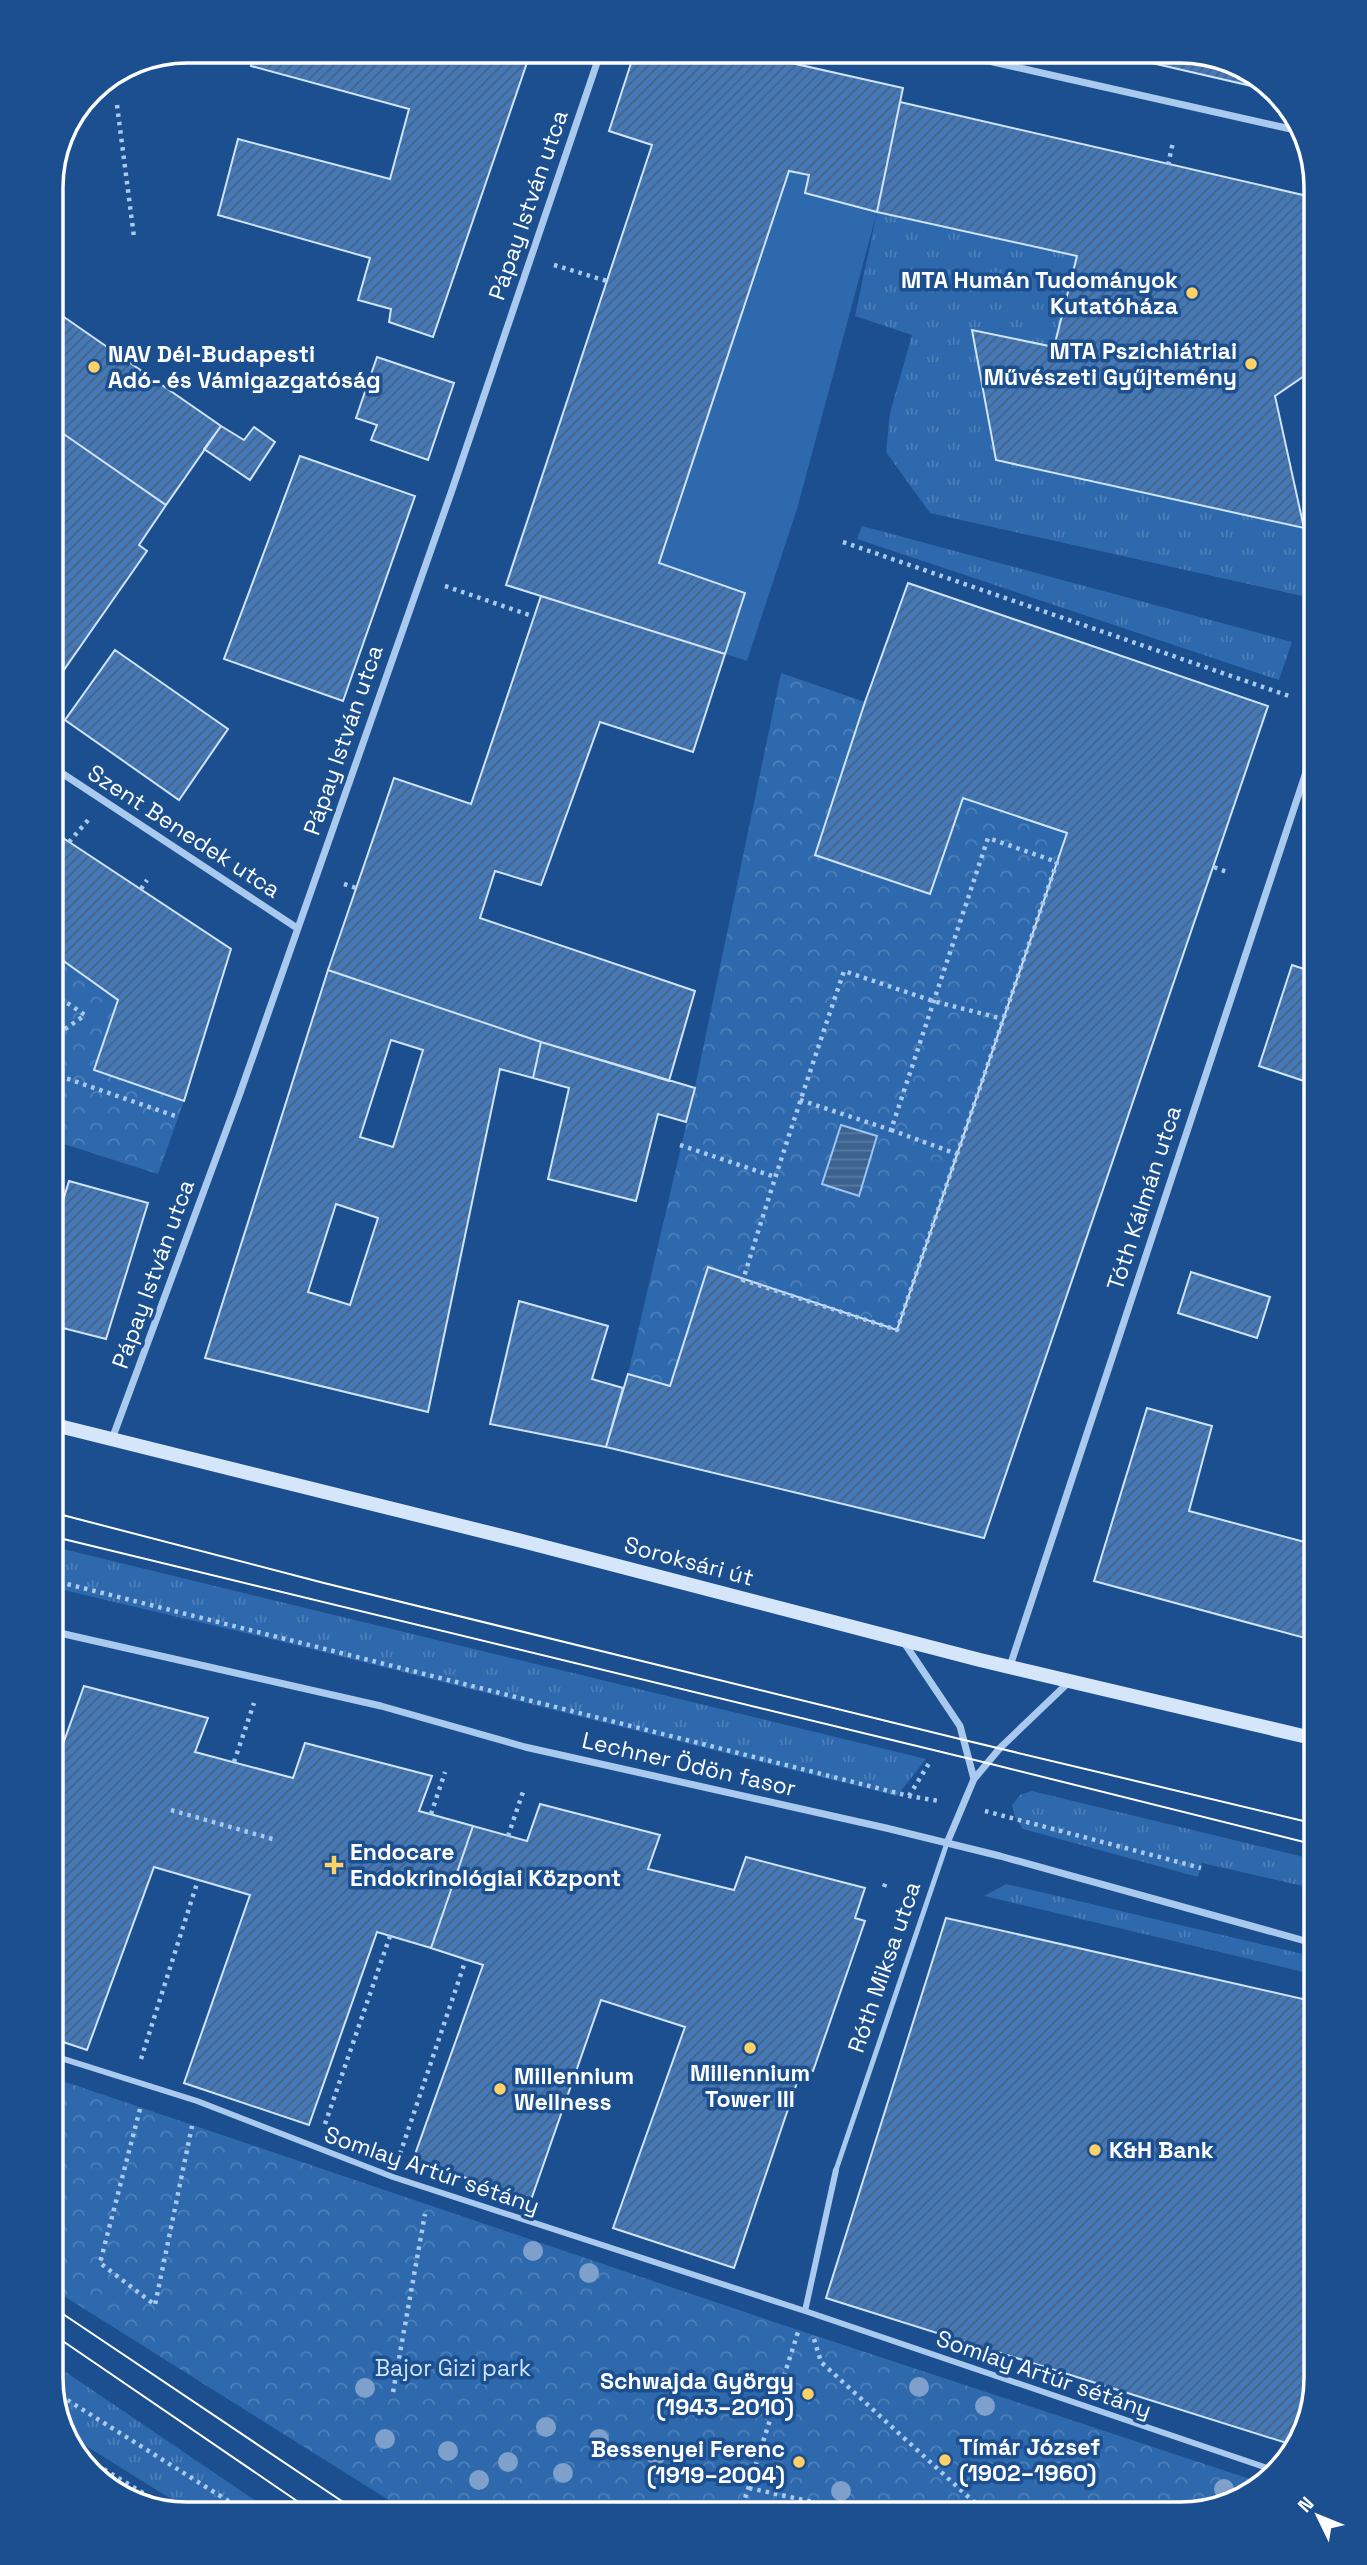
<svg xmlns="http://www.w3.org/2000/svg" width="1367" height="2565" font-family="'Space Grotesk',sans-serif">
<defs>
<pattern id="grass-tufts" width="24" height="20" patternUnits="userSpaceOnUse" patternTransform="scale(1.75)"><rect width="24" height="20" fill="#2e69ad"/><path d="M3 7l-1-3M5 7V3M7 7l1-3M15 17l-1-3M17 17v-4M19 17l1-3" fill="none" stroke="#4d80b9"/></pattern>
<pattern id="park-crowns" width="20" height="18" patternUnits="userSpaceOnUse" patternTransform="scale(1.75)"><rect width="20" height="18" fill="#2e69ad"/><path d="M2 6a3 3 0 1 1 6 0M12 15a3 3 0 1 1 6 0" fill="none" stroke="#4d80b9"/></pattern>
<pattern id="water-rules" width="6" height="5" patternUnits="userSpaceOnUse" patternTransform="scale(1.75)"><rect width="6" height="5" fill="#3c6290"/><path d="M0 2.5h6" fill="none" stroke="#597aa1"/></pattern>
<pattern id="building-hatch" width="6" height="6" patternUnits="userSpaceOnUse" patternTransform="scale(1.75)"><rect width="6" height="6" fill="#4478b7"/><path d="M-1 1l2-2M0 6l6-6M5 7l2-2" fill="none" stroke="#486282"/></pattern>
</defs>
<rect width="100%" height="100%" fill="#1b4f8f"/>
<path fill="url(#grass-tufts)" d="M877,212L1077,256L1054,347L973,331L996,460L1304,528L1316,560L1311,598L930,513L886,452L890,413L912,335L855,316Z
M862,526L1292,642L1279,680L857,539Z
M51,1546L926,1759L897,1796L275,1640L51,1587Z
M1032,1791L1316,1860V1889L1202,1863L1198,1877L1023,1829L1015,1817L1012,1805L1020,1795Z
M1006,1884L1316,1957V1975L984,1896Z
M51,2362L275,2514H195L62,2431L51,2378Z"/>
<path fill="url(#park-crowns)" d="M781,673L865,702L815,855L930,894L963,798L1067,833L897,1330L670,1386L628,1374L695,1087Z
M51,952L118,1000L94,1070L184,1101L158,1174L51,1140Z
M51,2077L774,2322L1259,2482L1232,2504L1180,2514H411L51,2288Z"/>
<path fill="#2e69ad" d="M789,171L809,175L805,193L877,212L797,509L747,661L725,654L745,593L659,563Z"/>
<path fill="url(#water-rules)" stroke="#9cc4f0" stroke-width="2" d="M841,1125L877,1136L859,1196L822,1184Z"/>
<path fill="url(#building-hatch)" stroke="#cfe3fa" stroke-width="2" fill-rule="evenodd" d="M255,51H531L433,337L389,322L391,309L358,300L370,258L218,215L238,139L390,179L409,109L251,66Z
M635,51H738L903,88L877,212L805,193L809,175L789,171L659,563L745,593L725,654L506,585L652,145L609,131Z
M1100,51H1189L1256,74L1269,90Z
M900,102L1316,198V368L1275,396L1304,528L996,460L972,330L1054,347L1077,256L877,212Z
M51,308L221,426L166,505L55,428L51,433Z
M377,357L454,383L428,460L371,440L377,425L356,418Z
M221,426L244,440L254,427L275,442L250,480L204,449Z
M55,428L166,505L139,545L147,551L61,674L51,667V433Z
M300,456L415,496L343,701L224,659Z
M908,583L1268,706L984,1538L606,1447L628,1374L670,1386L708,1267L897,1330L1067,833L963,798L930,894L815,855L865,702Z
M541,596L725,654L693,752L600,722L541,885L495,871L480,918L695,991L669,1081L541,1042L328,970L394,778L471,804Z
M115,650L228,729L179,800L65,720Z
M51,830L231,949L184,1101L94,1070L118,1000L51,952Z
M1292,965L1316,973V1085L1259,1066Z
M328,970L541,1042L533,1078L500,1069L428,1412L205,1358ZM391,1040L423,1050L393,1147L360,1137ZM336,1204L378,1218L350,1305L308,1292Z
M541,1042L695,1088L686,1122L658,1114L636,1201L548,1179L569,1088L533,1078Z
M69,1181L148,1203L106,1339L51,1325V1229L54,1230Z
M1191,1272L1270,1297L1257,1338L1178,1313Z
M519,1301L608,1326L592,1379L623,1388L606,1447L490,1424Z
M1147,1408L1212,1426L1189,1511L1316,1545V1641L1094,1581Z
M84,1686L208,1718L195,1752L293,1778L305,1743L432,1776L419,1811L473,1826L431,1948L377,1932L309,2125L184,2083L250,1895L154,1867L87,2050L51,2038V1777Z
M540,1804L660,1835L648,1869L734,1890L746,1857L865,1888L855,1918L865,1921L813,2071L802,2068L734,2268L613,2228L685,2027L601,2000L531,2200L413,2160L483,1965L431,1948L473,1826L527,1841Z
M946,1918L1316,2002V2378L1296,2446L826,2298Z"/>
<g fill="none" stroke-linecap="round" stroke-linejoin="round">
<path stroke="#a9c9ee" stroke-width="4.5" stroke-dasharray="3.5 5" stroke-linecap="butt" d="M117,105L134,237
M1168,165L1173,142
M554,265L607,281
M843,542L1289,696
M445,586L535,617
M69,842L89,819
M1214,867L1229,873
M344,884L356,888
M141,889L147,880
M51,1039L85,1015L51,992
M51,1073L178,1117
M800,1100L891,1130L988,838L1057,862L897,1330L743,1280C775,1176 809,1074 844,971L933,1001L1003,1019
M891,1130L957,1154
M680,1145L775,1177
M51,1580L909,1796L939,1801
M234,1762L254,1703
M909,1796L931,1760
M171,1810L276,1840
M985,1811L1201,1868
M431,1814L445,1772
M508,1836L524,1789
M884,1887L887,1879
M141,2059L198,1880
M140,2109L100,2263L155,2305L192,2126
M325,2124L390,1936
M400,2154L466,1959
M814,2339L821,2362L987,2514
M53,2391L249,2514
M393,2392L425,2214
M82,2456L176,2513
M749,2488L867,2514
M740,2514L798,2332"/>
<path stroke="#a9c9ee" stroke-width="5" d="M836,2170L947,1843"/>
<path stroke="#a9c9ee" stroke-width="6" d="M51,2055L197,2101L393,2177L805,2311L1273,2470
M805,2311L836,2170"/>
<path stroke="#a9c9ee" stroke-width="7" d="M944,51L1304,132
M51,766L297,928
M112,1439L239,1096L452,490L601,51
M51,1631L381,1706L525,1747L886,1828L1000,1856L1316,1944
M903,1641L960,1726L974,1779
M1010,1666L1316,742
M947,1843L974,1779L1000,1748L1069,1682"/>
<path stroke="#d6e6fa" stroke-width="14" d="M51,1424L522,1541L980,1660L1316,1739"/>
<path stroke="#fff" stroke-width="2" d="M51,1512L324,1583L964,1740L1316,1824
M51,1536L987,1763L1316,1845
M51,2306L361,2514
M51,2333L316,2514"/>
</g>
<g fill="#7ea0ca">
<circle cx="533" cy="2251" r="10"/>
<circle cx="589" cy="2273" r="10"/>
<circle cx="919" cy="2387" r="10"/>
<circle cx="365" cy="2388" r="10"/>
<circle cx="985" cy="2406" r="10"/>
<circle cx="546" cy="2427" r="10"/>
<circle cx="385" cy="2439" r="10"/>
<circle cx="599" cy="2439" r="10"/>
<circle cx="448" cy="2451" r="10"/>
<circle cx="656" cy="2455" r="10"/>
<circle cx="508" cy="2462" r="10"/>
<circle cx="563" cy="2473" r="10"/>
<circle cx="774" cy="2477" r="10"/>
<circle cx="479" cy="2480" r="10"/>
<circle cx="1224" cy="2489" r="10"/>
<circle cx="841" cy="2491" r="10"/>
</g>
<g fill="#ffd166" stroke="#1b4f8f" stroke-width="2.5">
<circle cx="1192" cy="293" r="7"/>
<circle cx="1251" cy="364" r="7"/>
<circle cx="94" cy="367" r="7"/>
<path d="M330.5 1854.5h7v7h7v7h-7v7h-7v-7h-7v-7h7z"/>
<circle cx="750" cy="2048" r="7"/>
<circle cx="500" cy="2089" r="7"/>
<circle cx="1095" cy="2150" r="7"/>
<circle cx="808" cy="2394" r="7"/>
<circle cx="945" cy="2460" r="7"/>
<circle cx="799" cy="2462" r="7"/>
</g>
<g text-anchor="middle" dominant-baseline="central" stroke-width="7" stroke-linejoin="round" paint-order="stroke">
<g font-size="23" fill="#fff" stroke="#1b4f8f">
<text transform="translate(528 205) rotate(-71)">Pápay István utca</text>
<text transform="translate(343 740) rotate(-71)">Pápay István utca</text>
<text transform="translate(184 831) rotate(33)">Szent Benedek utca</text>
<text transform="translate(1144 1198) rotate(-72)">Tóth Kálmán utca</text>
<text transform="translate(153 1274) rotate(-70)">Pápay István utca</text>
<text transform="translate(689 1561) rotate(15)">Soroksári út</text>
<text transform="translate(689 1764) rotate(13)">Lechner Ödön fasor</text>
<text transform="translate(884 1967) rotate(-71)">Róth Miksa utca</text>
<text transform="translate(432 2170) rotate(19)">Somlay Artúr sétány</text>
<text transform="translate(1044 2374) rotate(19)">Somlay Artúr sétány</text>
</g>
<g font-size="23" font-weight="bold" fill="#fff" stroke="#1b4f8f" text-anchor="start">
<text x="1178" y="280" text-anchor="end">MTA Humán Tudományok<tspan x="1178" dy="26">Kutatóháza</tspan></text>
<text x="1237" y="351" text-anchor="end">MTA Pszichiátriai<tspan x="1237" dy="26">Művészeti Gyűjtemény</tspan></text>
<text x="108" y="354">NAV Dél-Budapesti<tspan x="108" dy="26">Adó- és Vámigazgatóság</tspan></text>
<text x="350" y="1852">Endocare<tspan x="350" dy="26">Endokrinológiai Központ</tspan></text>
<text x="750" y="2073" text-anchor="middle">Millennium<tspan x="750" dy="26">Tower III</tspan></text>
<text x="514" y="2076">Millennium<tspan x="514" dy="26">Wellness</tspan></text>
<text x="1109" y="2150">K&amp;H Bank</text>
<text x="794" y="2381" text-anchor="end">Schwajda György<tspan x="794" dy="26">(1943–2010)</tspan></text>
<text x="959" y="2447">Tímár József<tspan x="959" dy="26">(1902–1960)</tspan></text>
<text x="785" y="2449" text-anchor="end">Bessenyei Ferenc<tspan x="785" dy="26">(1919–2004)</tspan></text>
</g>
<g font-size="23" fill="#cfe3fa" stroke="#1b4f8f">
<text x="453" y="2368">Bajor Gizi park</text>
</g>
</g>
<path d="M0 0H1367V2565H0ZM187 63H1180A124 124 0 0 1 1304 187V2378A124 124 0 0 1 1180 2502H187A124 124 0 0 1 63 2378V187A124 124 0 0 1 187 63Z" fill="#1b4f8f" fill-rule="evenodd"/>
<path fill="none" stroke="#fff" stroke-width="3.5" d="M187 63H1180A124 124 0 0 1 1304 187V2378A124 124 0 0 1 1180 2502H187A124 124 0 0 1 63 2378V187A124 124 0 0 1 187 63Z"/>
<g transform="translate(1318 2516) rotate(313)" stroke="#1b4f8f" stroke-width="5" paint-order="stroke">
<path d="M0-5L12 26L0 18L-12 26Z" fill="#ffffff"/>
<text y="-10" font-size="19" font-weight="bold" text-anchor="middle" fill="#ffffff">N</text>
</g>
</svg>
